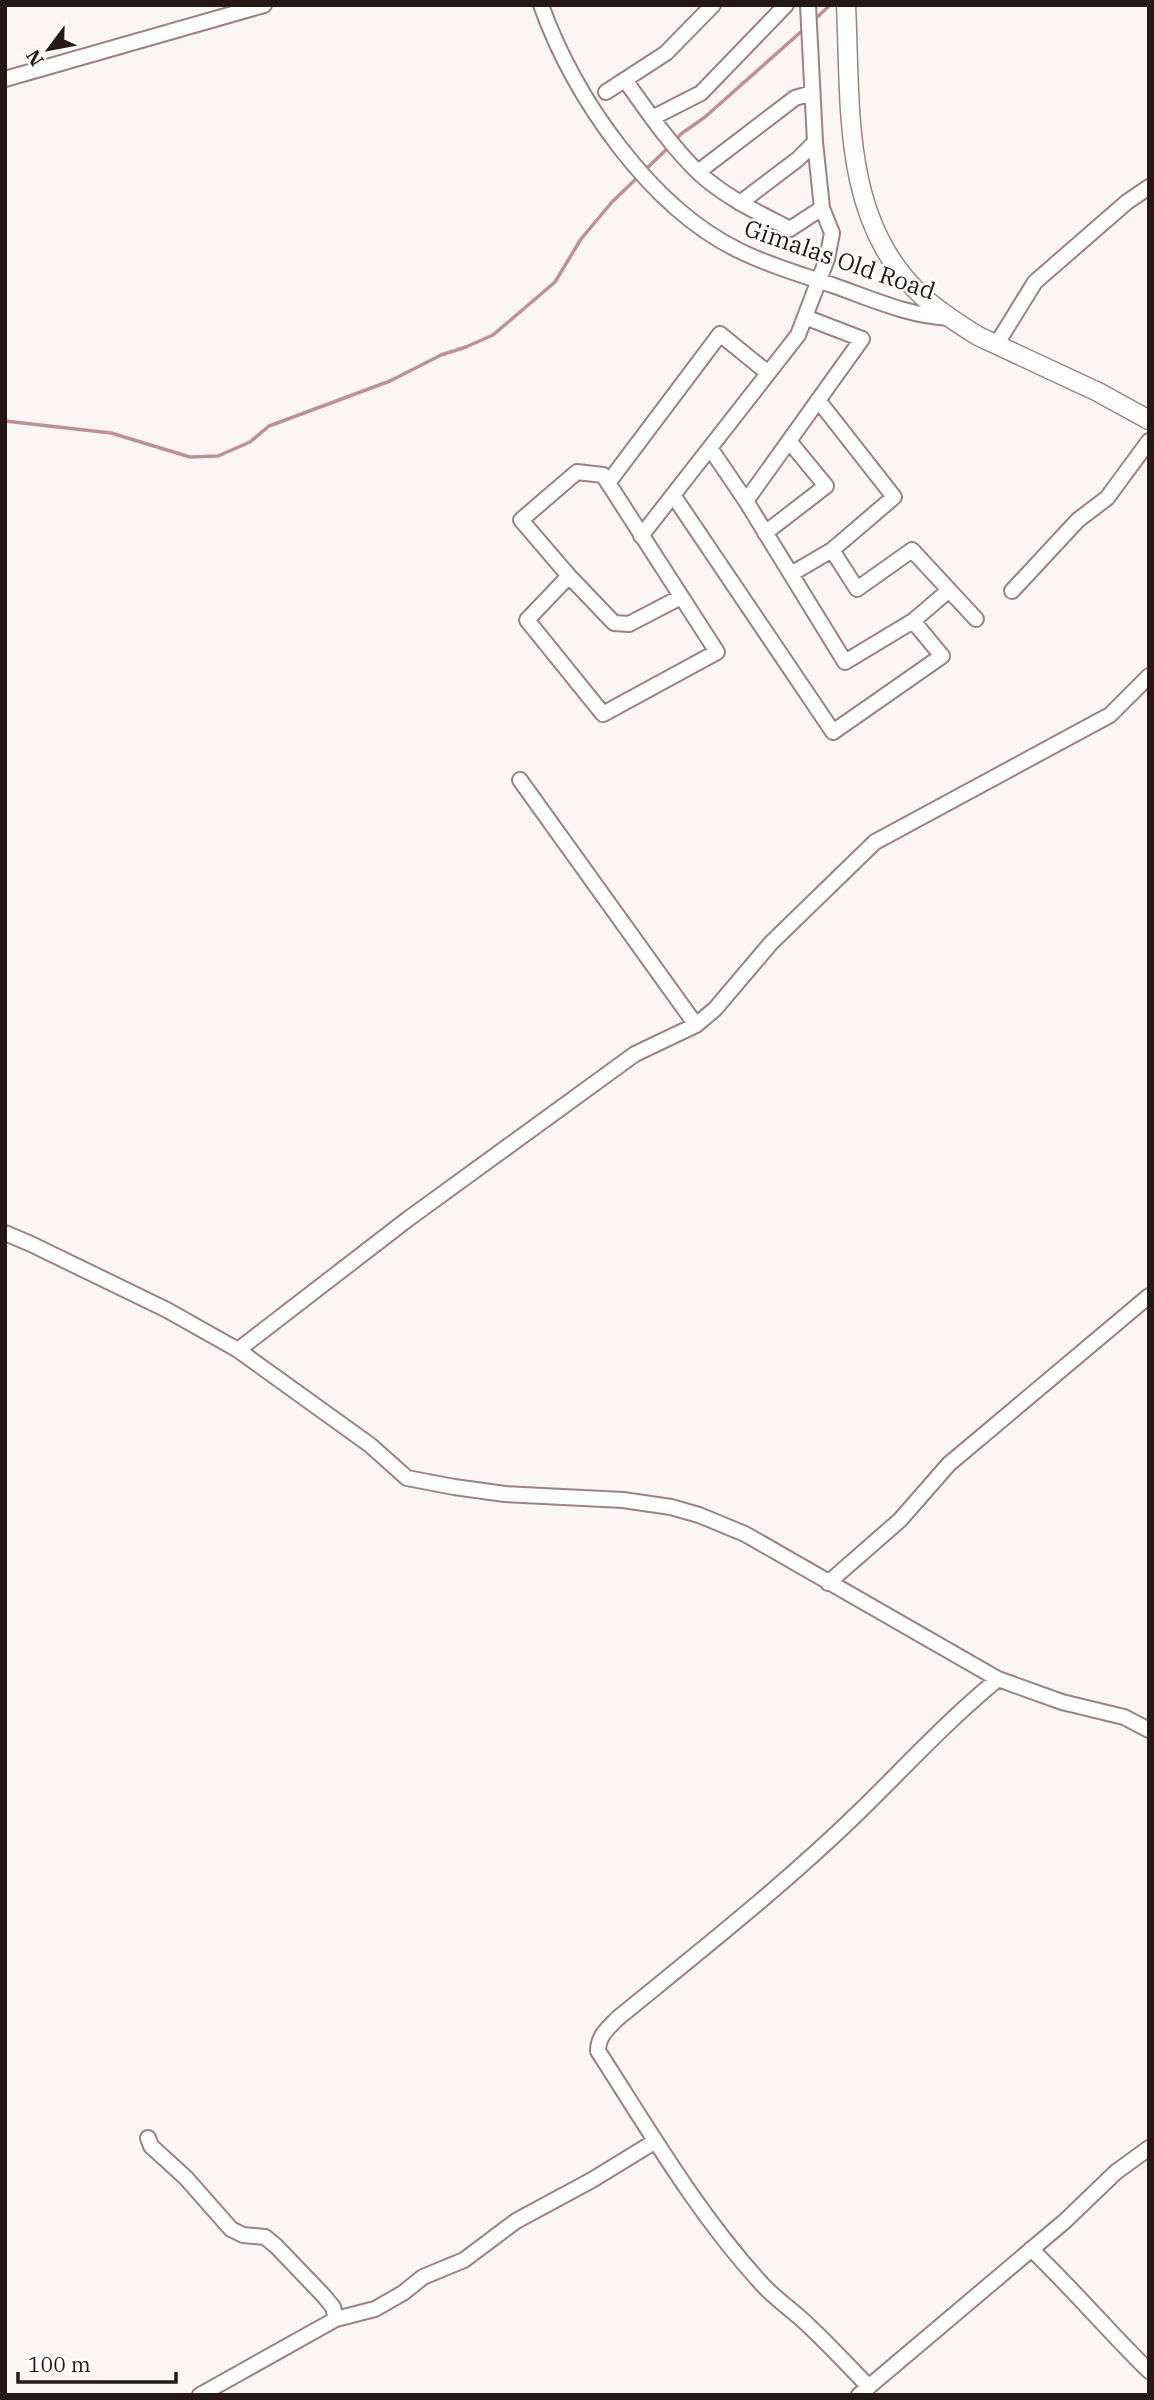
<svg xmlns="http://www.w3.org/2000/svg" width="1154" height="2400" font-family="'IBM Plex Serif',serif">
<rect width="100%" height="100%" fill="#fcf5f6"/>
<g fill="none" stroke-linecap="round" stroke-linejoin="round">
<path stroke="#c09097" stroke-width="3.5" d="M814,20L828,7
M674,141L681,134L705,117L803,30
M644,171L669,147
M5,421L111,433L190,457L218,456L250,442L269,426L390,381L441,355L466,347L493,335L555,282L581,239L612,202L639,176"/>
<g stroke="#a08084" stroke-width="18">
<path id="minor" d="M541,5C574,97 650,208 740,251C770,266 803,275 835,286C874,300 909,316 951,318
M5,79L264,5
M625,80C648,112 670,145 699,173C725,197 759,213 790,229L822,208
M606,92L666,53L713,5
M652,118L701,93L786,5
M698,172L795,98L812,93
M740,203L798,159L815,142
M996,345L1035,282L1127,202L1149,187
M710,448L746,501L845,662L913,621L948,591
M577,472L603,475L717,652L603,714L527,620L569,576L521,520Z
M608,483L720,334L768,373
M673,495L833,732L942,656L913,621
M746,501L862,339L805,317
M765,533L826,486L789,441
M641,536L798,335L827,259L832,233L822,208L815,142L808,5
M832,550L857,589L912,550L976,619
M791,574L832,550L894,497L818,400
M569,576L614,623L629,624L681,597
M1012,591L1078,520L1107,498L1149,441
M520,780L696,1025
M5,1233L31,1244L167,1310L238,1350L370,1445L407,1478L454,1487L505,1494L623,1500L671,1507L699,1515L745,1534L998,1679L1062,1702L1124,1717L1149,1730
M238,1350L408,1219L635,1054L696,1025L715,1009L771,943L875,842L1110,715L1149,676
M828,1583L900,1520L949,1464L1149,1296
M148,2138L151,2146L186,2178L231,2229L243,2235L265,2237L276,2246L323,2295L333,2307L336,2319
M1031,2249C1072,2288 1108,2331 1149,2371
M869,2387C849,2366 829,2345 809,2326C794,2311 775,2299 761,2283C697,2213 649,2130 598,2051C598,2036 608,2028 618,2018C700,1951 784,1885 860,1811C905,1767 948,1720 998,1679
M200,2395L336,2319L375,2309L403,2293L423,2277L464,2260L516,2221L592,2180L654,2142
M859,2395L1065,2221L1116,2172L1149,2148"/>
</g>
<g stroke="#a08084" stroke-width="21">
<path id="major" d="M846,5C851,103 841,218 918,292C935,309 957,323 978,336L1098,392L1149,420"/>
</g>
<use href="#minor" stroke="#fff" stroke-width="14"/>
<use href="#major" stroke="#fff" stroke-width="18"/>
</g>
<g text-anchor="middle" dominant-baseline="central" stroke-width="5" stroke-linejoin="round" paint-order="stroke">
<g font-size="24" fill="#241819" stroke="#fff">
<text transform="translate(840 259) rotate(19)">Gimalas Old Road</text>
</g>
</g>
<rect width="1154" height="2400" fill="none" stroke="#241819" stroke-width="14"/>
<g transform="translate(49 49) rotate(238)" stroke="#ffffff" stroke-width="5" paint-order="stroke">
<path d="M0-5L12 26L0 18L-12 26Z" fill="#241819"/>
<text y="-10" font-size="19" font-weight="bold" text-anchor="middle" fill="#241819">N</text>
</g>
<path d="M18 2372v10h158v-10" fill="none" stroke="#241819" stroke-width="3.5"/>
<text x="28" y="2372" font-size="21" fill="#241819" stroke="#ffffff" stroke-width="5" paint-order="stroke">100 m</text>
</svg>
